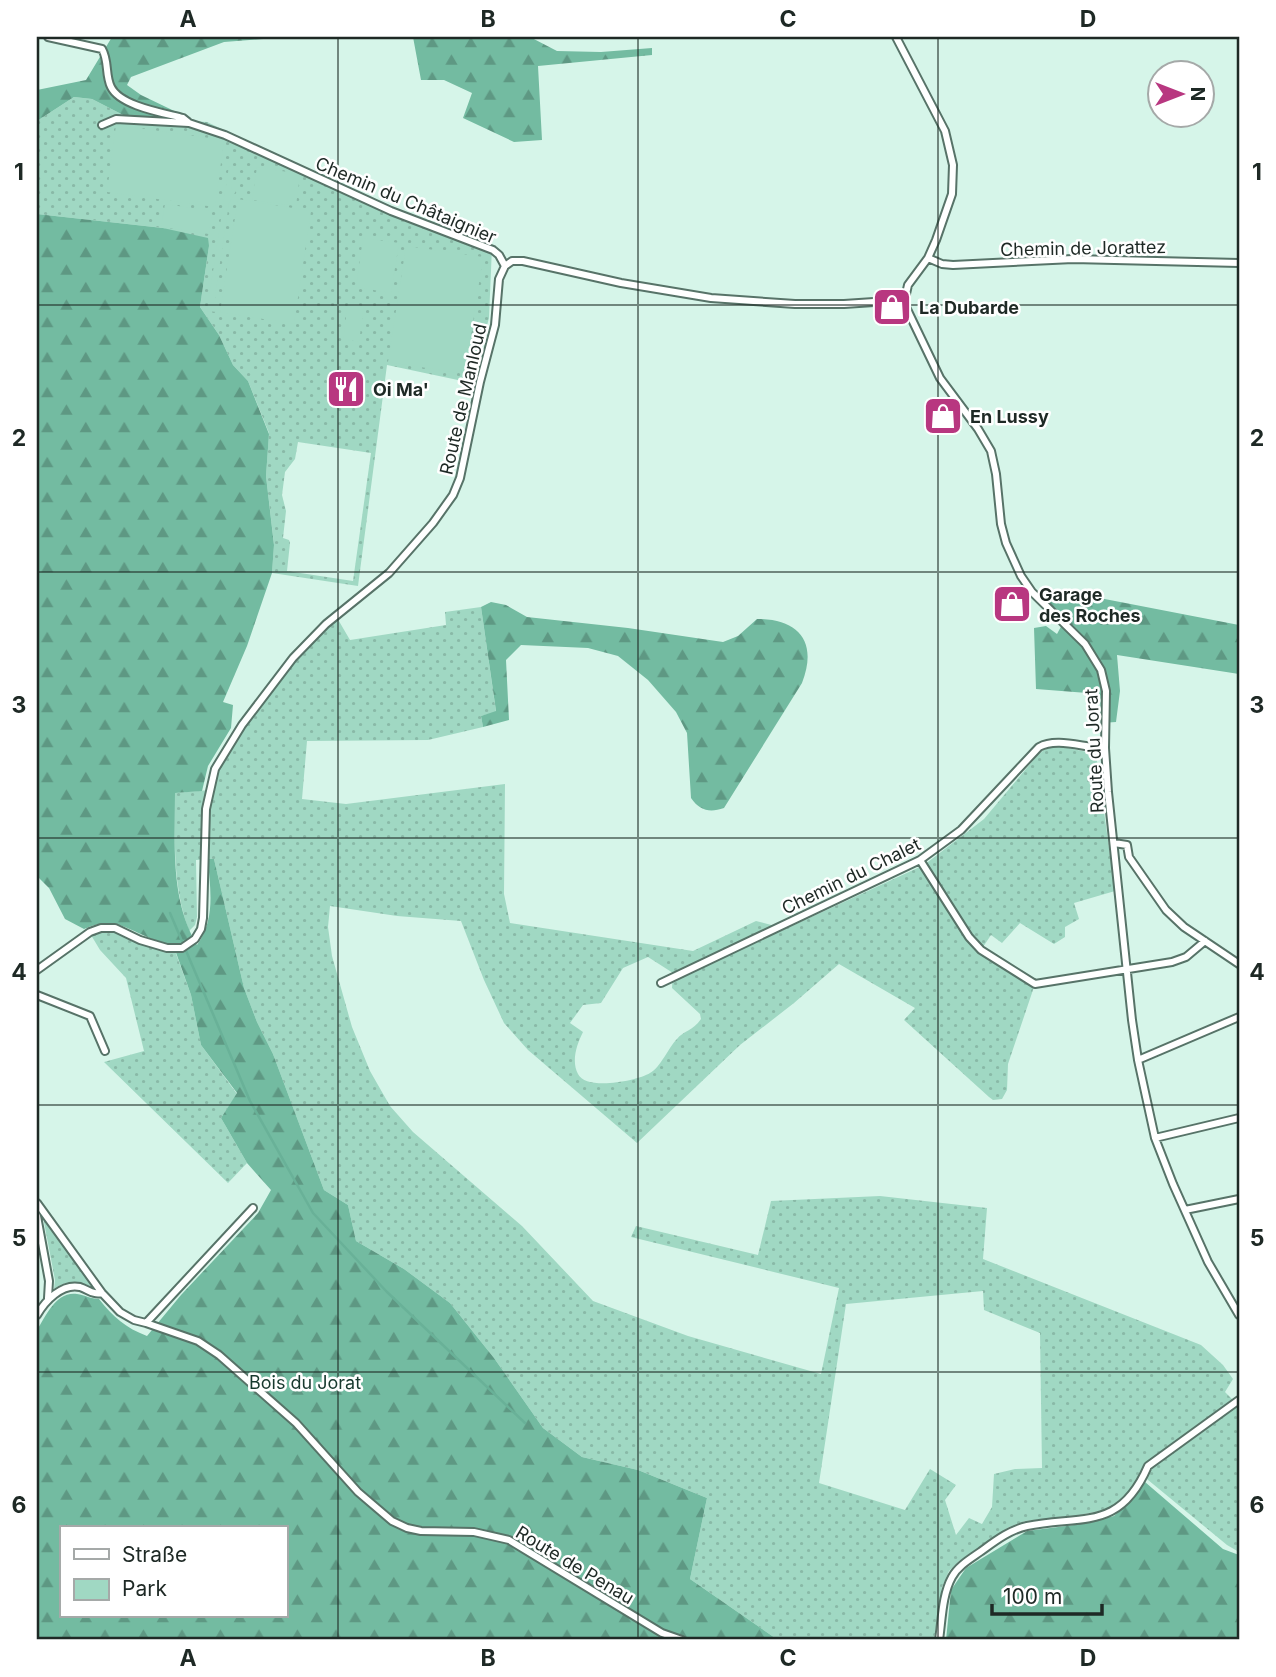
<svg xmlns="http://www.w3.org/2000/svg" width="1276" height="1677" font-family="Inter,sans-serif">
<defs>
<pattern id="grass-dots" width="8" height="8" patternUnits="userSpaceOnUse" patternTransform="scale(1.75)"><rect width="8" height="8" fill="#a0d8c3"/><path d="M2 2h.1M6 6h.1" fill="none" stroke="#89b9a7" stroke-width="1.8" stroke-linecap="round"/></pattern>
<pattern id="forest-firs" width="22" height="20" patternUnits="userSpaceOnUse" patternTransform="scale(1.75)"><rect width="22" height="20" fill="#73bba1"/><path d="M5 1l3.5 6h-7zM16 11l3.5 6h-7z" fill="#5e9883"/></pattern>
</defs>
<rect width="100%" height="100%" fill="#d6f5e9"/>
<path fill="url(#grass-dots)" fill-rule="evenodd" d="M74,97L92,99L127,117L207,122L371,200L492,247L489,318L472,383L387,365L358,586L272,573L274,544L266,476L269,433L248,381L233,365L219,335L200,307L209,246L163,228L37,214V121ZM298,442L371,453L353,581L287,571L290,543L289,540L283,538L286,511L282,495L285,472L295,459Z
M481,607L496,712L481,716L483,727L428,740L307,741L302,799L346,804L505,784L504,894L510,923L693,951L756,921L775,926L781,931L924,865L984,819L1036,757L1047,747L1054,745L1096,754L1115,891L1074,903L1079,919L1065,927V937L1054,944L1020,923L1002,943L991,935L981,950L1035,984L1008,1064L1007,1090L1002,1099L993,1100L989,1097L904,1020L915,1008L839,964L794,1003L740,1045L637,1143L528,1050L504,1023L484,980L461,921L397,916L330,906L328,927L332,956L352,1027L370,1071L390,1106L413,1132L522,1226L593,1301L688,1336L821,1374L839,1288L631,1237L636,1226L758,1255L771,1201L880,1196L987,1208L983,1259L1201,1345L1223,1365L1233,1379L1225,1392L1239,1406V1552L1227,1545L1142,1475L1128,1492L1109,1509L1074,1516L1025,1521L1009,1527L959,1561L949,1571L942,1587L934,1640H778L690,1579L707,1498L638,1470L582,1457L543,1428L494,1358L450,1303L404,1269L356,1241L348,1205L324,1190L273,1054L257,1022L244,988L214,859L196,860L197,917L195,925L189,931C172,884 175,842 175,793L210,790L215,769L268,690L336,616L350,640L446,625L445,612ZM648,957L673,973L672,988L700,1014L701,1019C693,1031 683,1031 677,1039C668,1048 661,1067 650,1073C637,1081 586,1091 578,1074C571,1061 577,1044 583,1032L570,1023L583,1005L601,1003L623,968ZM983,1291L984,1310L1040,1333L1042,1468L1015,1469L994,1474L992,1507L982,1524L969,1518L956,1535L945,1500L956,1485L930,1469L905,1510L819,1483L846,1304Z
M101,931C127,928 149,954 175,951L191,995L201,1045L237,1094L221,1118L247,1163L228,1183L104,1062L144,1051L126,978L100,950L91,935Z
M43,1217L93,1287C78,1281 67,1280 54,1289L55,1280Z"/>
<path fill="url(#forest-firs)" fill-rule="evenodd" d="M112,37H288L224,42L131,77L127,85L141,95L193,120L127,117L92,99L74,97L37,121V90L86,80Z
M413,37H530L557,51L601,52L652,48V55L538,66L542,140L514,142L463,118L472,93L444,80H421Z
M37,214L163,228L208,238L209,246L200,307L219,335L233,365L248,381L269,434L266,476L274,545L272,573L247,646L223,702L233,705L231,728L208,766L202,791L175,793C175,845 170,899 197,945C216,918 210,890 208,859H214L244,988L257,1022L273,1054L324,1190L348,1205L356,1241L404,1269L450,1303L494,1358L543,1428L582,1457L638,1470L707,1498L690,1579L778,1640H37V1330C46,1316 56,1291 77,1294C85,1295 91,1299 99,1299C113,1317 126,1328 147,1336L181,1295L258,1213L271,1190L247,1163L221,1118L237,1093L201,1045L191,995L173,944C149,943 128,923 107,923C99,923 91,926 84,929L65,919L49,888L37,876ZM61,1528H285V1616H61Z
M1054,593L1084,595L1239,625V674L1117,655L1120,691L1116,722L1101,723L1100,694L1036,689L1034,628L1046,626L1057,634L1064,621L1047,602Z
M491,602L506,605L527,617L628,628L723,642L738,636L757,619C799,619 818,642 802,683L724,808C710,813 700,811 691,798L687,733L676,712L648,680L618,656L588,648L521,645L506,660L509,720L483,727L481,716L496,711L481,607Z
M1145,1482L1223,1549L1239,1555V1640H946L951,1590L966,1568L1027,1531L1074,1525L1114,1516Z"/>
<path fill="#a0d8c3" d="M116,125L224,140L215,207L107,192Z
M229,166L234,167L231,188L236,191L229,203L215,296L217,312L207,311Z
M257,167L300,174L296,206L252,200Z
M238,199L311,211L294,324L220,312Z
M165,204L212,211L209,234L161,227Z
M363,238L399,243L391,293L356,287Z
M406,246L483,257L465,374L388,362Z
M348,303L364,306L359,342L343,339Z"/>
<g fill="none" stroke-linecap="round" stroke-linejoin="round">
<path stroke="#69b198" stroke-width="2.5" d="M170,913L250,1101L313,1213L387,1292L525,1423"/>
<g stroke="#577368" stroke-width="10">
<path id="street" d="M48,37L102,49C109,61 105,75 111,87C120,106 164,113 183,118L188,122
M896,37L945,131L953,165L952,194L936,240L928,258L908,285L904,303L940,378L978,429L991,451L996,474L1001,524L1006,543L1021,576L1032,592L1085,644L1101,670L1106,691L1105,748L1108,792L1132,1020L1138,1060L1155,1138L1173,1184L1208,1262L1239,1315
M102,125L116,119L189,123L225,135L391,211L493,250L499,255L505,266
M928,258L942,264L953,265L1073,259L1239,263
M1114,843L1127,845L1129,857L1166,910L1184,927L1239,964
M920,860L969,937L981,950L1035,984L1172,962L1186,957L1205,941
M37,970L90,932L101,928H115L140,940L167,948H182L195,939L201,929L203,918L206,809L215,769L242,725L293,658L326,624L389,573L433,523L453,495L460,478L480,382L495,325L499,279L505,266L512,261H523L621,283L711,298L795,304H844L904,300
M661,983L920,860L961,830L1039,747C1057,737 1084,748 1105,748
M37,995L90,1016L105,1051
M1138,1060L1239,1017
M1155,1138L1239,1118
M37,1203L102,1293L120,1312L134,1320L146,1323L253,1208
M1185,1210L1239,1199
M37,1216L49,1281L48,1298
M37,1315C45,1301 62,1283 80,1287C89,1290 93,1295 102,1293
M146,1323L198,1341L219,1355L296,1423L358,1492L392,1521L407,1528L421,1531L474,1532L509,1540L662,1633L682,1640
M939,1640C942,1620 942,1595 952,1577C958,1566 970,1559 980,1552C994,1542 1009,1530 1027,1526C1083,1515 1120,1531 1148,1466L1239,1400"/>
</g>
<use href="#street" stroke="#fff" stroke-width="6"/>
</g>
<path fill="none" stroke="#1e2925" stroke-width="2" stroke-opacity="0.55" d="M338,37V1640M638,37V1640M938,37V1640M37,305H1239M37,572H1239M37,838H1239M37,1105H1239M37,1372H1239"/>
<defs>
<g id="shop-square" transform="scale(2.0125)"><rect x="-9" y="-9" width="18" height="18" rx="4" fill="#b83780" stroke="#fff"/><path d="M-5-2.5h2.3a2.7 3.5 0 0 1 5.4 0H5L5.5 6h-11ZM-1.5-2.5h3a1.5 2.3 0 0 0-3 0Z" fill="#fff"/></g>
<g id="restaurant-square" transform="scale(2.0125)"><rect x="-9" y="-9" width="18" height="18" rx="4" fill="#b83780" stroke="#fff"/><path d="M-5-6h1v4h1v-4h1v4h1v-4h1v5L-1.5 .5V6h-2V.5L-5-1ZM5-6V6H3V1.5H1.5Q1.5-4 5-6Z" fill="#fff"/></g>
</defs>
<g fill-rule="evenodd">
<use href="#shop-square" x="892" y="307"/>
<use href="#restaurant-square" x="346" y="389"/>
<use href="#shop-square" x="943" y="416"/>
<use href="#shop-square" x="1012" y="604"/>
</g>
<g text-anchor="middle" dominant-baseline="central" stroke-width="5" stroke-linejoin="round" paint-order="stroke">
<g font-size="18" fill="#1e2925" stroke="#fff">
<text transform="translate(406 200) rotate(23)">Chemin du Châtaignier</text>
<text transform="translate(1083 248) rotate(-1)">Chemin de Jorattez</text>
<text transform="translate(463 399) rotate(-77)">Route de Manloud</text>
<text transform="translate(1094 751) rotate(-93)">Route du Jorat</text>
<text transform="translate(851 876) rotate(-26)">Chemin du Chalet</text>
<text transform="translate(575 1565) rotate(31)">Route de Penau</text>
</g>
<g font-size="18" font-weight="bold" fill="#1e2925" stroke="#fff" text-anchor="start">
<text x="919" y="307">La Dubarde</text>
<text x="373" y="389">Oi Ma'</text>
<text x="970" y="416">En Lussy</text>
<text x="1039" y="594">Garage<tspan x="1039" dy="21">des Roches</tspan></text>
</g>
<g font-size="18" fill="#17392e" stroke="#fff">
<text x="305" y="1382">Bois du Jorat</text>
</g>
</g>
<rect width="1276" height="1677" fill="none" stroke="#ffffff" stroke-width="77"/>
<rect x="60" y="1526" width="228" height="91" fill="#ffffff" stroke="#a5a9a8" stroke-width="2"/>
<rect x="74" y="1549" width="35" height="10" fill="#ffffff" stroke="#a5a9a8" stroke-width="2"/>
<text x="122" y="1562" font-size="21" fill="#1e2925">Straße</text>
<rect x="74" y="1579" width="35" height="21" fill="#a0d8c3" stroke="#a5a9a8" stroke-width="2"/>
<text x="122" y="1596" font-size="21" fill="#1e2925">Park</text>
<g transform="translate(1181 94) rotate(90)"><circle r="33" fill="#ffffff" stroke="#a5a9a8" stroke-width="2"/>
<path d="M0-5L12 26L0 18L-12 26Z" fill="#b83780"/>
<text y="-10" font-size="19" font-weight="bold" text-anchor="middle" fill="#1e2925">N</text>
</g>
<path d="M992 1604v10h110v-10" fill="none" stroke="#1e2925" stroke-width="3.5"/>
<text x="1003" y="1604" font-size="21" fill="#1e2925" stroke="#ffffff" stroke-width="5" paint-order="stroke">100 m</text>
<rect x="38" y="38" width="1200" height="1600" fill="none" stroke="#1e2925" stroke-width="2.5"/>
<g font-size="23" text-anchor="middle" font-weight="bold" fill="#1e2925">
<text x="188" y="27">A</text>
<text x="488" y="27">B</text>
<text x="788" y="27">C</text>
<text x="1088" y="27">D</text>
<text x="19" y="180">1</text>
<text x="1257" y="180">1</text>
<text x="19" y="446">2</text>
<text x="1257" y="446">2</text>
<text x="19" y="713">3</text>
<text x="1257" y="713">3</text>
<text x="19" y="980">4</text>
<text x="1257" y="980">4</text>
<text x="19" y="1246">5</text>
<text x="1257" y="1246">5</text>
<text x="19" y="1513">6</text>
<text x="1257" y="1513">6</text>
<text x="188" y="1666">A</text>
<text x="488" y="1666">B</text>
<text x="788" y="1666">C</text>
<text x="1088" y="1666">D</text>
</g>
</svg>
